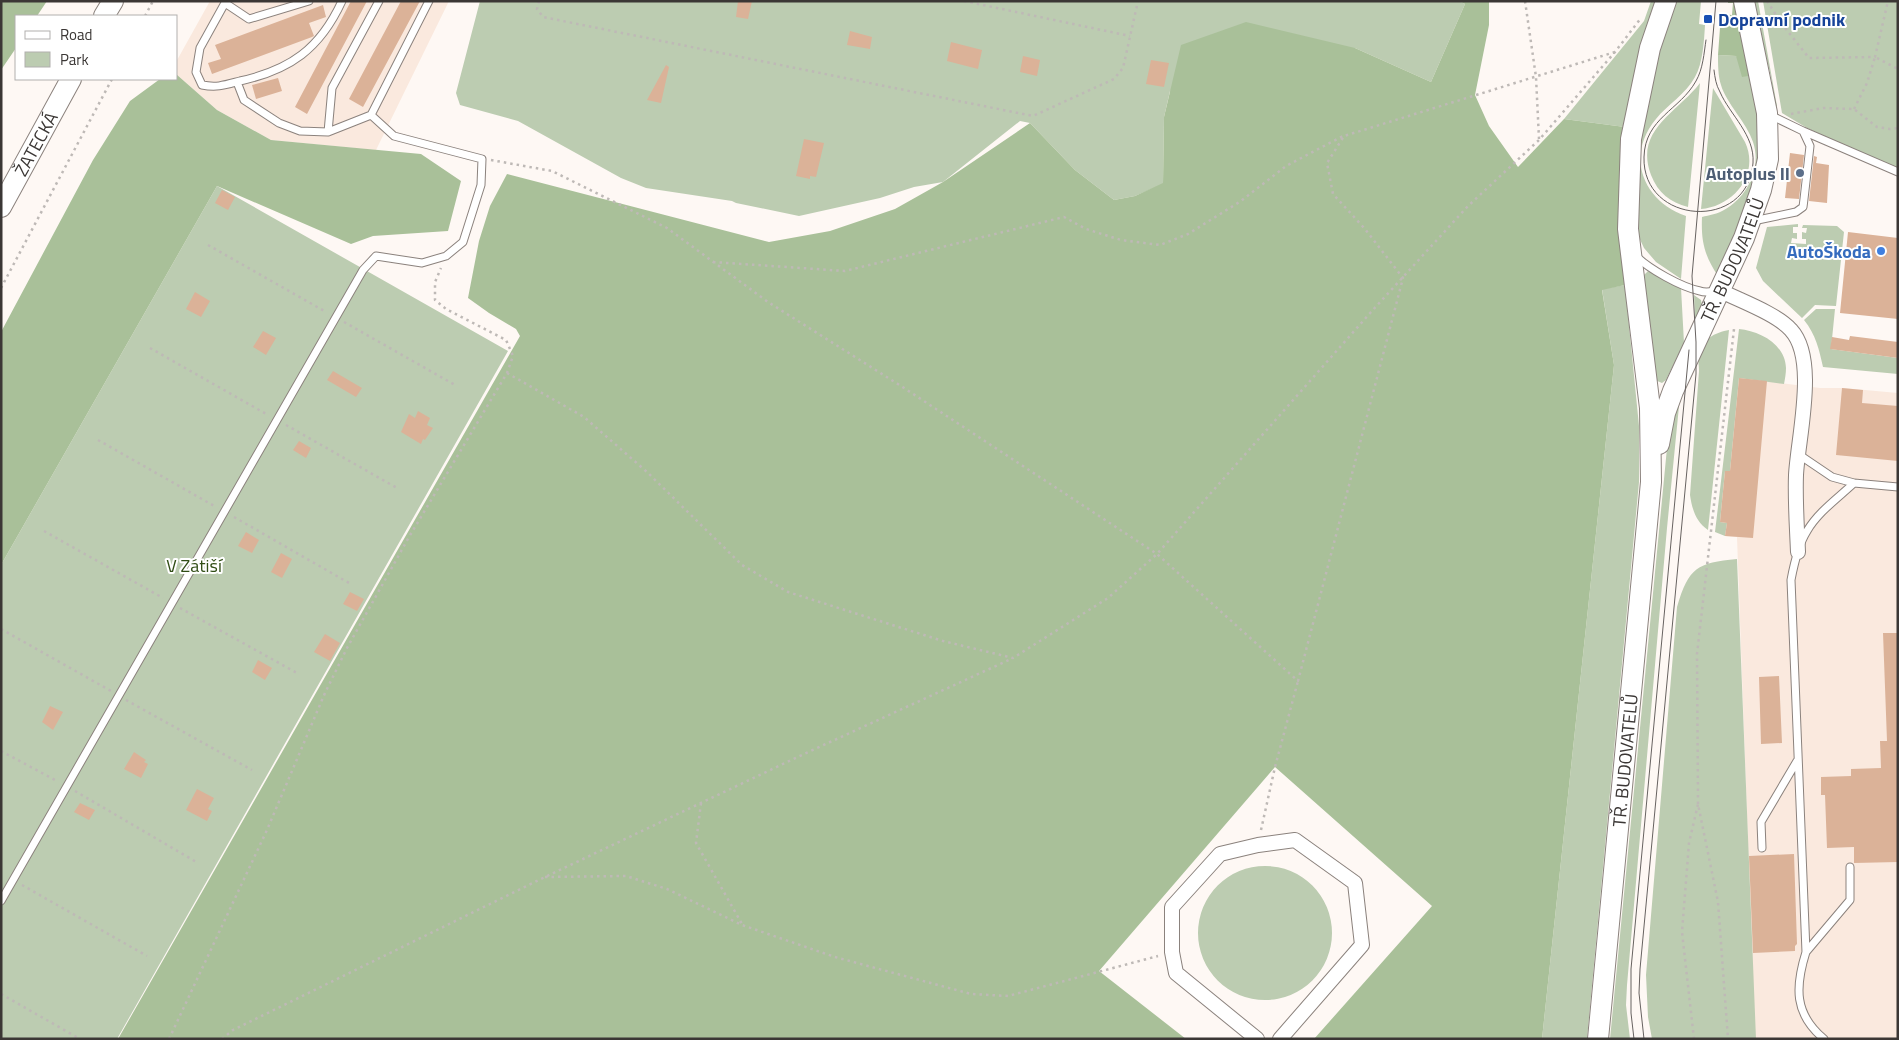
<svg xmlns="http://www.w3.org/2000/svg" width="1899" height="1040" font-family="'Titillium Web',sans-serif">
<rect width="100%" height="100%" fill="#fef8f4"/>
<path fill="#fae9de" d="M210,1H449L376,150L271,140L217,110L176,74V62Z
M1739,378L1820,388H1843L1898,393V1039H1755L1737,537L1725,536L1720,522L1725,471H1730Z"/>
<path fill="#bcccb1" d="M480,1H1459L1465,4L1431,82L1355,48L1170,91L1164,117L1163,184L1135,196L1114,200L1075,170L1030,123L1020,121L943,182L914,187L880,198L799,216L736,203L732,201L646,188L621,178L518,121L460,105L456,93Z
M1651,1H1658L1625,127L1564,119L1644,21Z
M1676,1H1701L1699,24L1705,25C1704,41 1703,63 1695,77C1686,94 1667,105 1656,119C1625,156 1643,201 1686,216L1681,279L1656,262L1644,248L1636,231L1640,133L1656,60Z
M1753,1H1758L1777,106H1775L1771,77Z
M1763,1H1898V170L1807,128L1782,113Z
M1718,55L1736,56L1754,75L1762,130L1756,188L1718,276C1704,255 1701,241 1702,217C1709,215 1718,214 1724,210C1747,197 1762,168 1753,142C1747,123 1726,103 1721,85C1718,76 1718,64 1718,55Z
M1700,83L1688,207C1670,202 1658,193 1651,175C1634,130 1677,113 1700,83Z
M1713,88L1745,142C1760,174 1734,206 1701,209Z
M217,186L508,351L117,1039H1V565Z
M1798,224V227H1793V233H1797V239L1792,238L1791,243L1806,244V239H1802V232L1806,233L1807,228H1802L1803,225L1837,226L1844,232L1836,306L1815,305L1802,318L1763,281L1756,268L1767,227Z
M1648,271L1681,288L1684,343L1666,380L1662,383L1655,380L1642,277Z
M1625,285L1639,426V482L1587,1039H1542L1614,365L1602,289Z
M1694,295L1701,300L1702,305L1695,321Z
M1816,309H1835L1831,349L1898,358V374L1823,367C1819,349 1816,335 1804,320Z
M1739,329C1760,331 1785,344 1786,368C1786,373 1785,379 1784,384L1739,378L1730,471H1725L1720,522L1727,523L1725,536L1715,532Z
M1729,330L1708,530C1696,522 1692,509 1690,495L1699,371C1699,366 1698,360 1698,355C1700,340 1716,332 1729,330Z
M1680,396L1667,528L1627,985L1626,1005L1630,1039H1610L1667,448L1671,423Z
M1737,559L1756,1039H1652L1648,1017L1646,975L1677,607C1689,567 1697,563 1737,559Z
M1198 933a67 67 0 1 1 134 0a67 67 0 1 1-134 0Z"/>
<path fill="#a9c099" d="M1,1H47L37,16H16V48L1,70Z
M1459,1H1489V25L1475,95L1489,126L1518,167L1564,119L1625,127L1619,199L1625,285L1602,290L1614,365L1542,1039H1314L1432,906L1275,767L1099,971L1186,1039H118L520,336L516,329L489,313L468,298L479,241L490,206L507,174L769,242L830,231L895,209L943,182L1030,123L1075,170L1114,200L1135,196L1163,183L1164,117L1181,45L1246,22L1355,48L1431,82L1465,4Z
M1728,1H1737L1754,75L1742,77L1736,56L1718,55L1721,14L1732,15L1733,3H1728Z
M176,74L217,110L271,140L421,154L461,181L448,231L373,236L351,244L217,186L1,565V332L93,160L130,101L160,79H176Z"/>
<path fill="#dbb298" d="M351,1H367L307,114L295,107Z
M401,1H420L363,107L349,99Z
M738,1H752L748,19L736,17Z
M323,5L326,17L309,23L314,36L312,37L212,74L208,63L221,59L215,45Z
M850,31L872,37L870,49L847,45Z
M951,42L982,50L978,69L947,61Z
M1023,56L1040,60L1037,76L1020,72Z
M1151,60L1169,63L1164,87L1146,84Z
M666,65L669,67L661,103L647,100Z
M278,78L282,91L256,99L252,85Z
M804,139L824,143L816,177L810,176V179L796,176Z
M1790,153L1804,155L1799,199L1785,198Z
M1814,156L1817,157L1816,163L1829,165L1827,203L1809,201Z
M222,190L235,197L228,210L215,203Z
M1848,232L1898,238V319L1840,313Z
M195,292L210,301L201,317L186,309Z
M263,331L276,338L266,355L253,347Z
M1850,336L1898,342V358L1830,349L1832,337L1849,340Z
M333,371L362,388L356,397L327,380Z
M1739,378L1767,381L1753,538L1725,536L1727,523L1720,522L1725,471H1730Z
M1842,388L1863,390L1862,403L1898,406V461L1836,455Z
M418,411L430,418L427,425L433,428L425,440L423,439L421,444L401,432L409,414L415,418Z
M299,441L311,448L306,458L293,450Z
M246,532L259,540L252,553L238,546Z
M281,553L292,559L282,578L271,572Z
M350,592L364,599L357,611L343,604Z
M1883,633H1898V862L1854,863V847L1827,848L1825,795H1821V777L1851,776V769L1881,768L1880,741H1887Z
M325,634L340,643L330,661L314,652Z
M258,660L272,668L265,680L252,672Z
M1779,676L1782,743L1761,744L1759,677Z
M50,706L63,712L53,730L42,722Z
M134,752L146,760L144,762L148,764L141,778L124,769Z
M197,789L214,798L208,809L212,811L207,821L186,810Z
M80,803L95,810L89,820L74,812Z
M1794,854L1797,944L1795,946V951L1753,953L1749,856Z"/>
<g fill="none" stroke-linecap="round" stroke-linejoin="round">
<g stroke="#8b827d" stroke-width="9">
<path id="lane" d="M226,1L200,48L196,72L202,85C217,88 225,85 240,81C290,70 320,49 342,1
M225,3L249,19L309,1
M237,82L244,100L279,123L300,131L328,132L371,115
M1803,131L1898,172
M328,132L332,88L379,1
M1753,221L1796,212L1803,207L1804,199L1810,146L1803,131L1770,115
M1636,256C1649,269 1681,287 1700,291C1705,293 1710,292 1716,291
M1798,454L1832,477L1854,483
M1762,848L1761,822L1797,761
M1,901L363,270L376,256L422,263L446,256L463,242L481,185L482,159L394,136L371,115L429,1
M1806,952L1850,900V867
M1824,1039C1794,1014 1795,987 1806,952L1791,580C1794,564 1798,545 1807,531C1818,512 1838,498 1854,483L1898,487"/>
</g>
<g stroke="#8b827d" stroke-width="16">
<path id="street" d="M1721,291C1741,301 1777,314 1791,330C1818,359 1798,437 1796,475C1795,501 1797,527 1798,552
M1257,1039L1176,973L1172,952V907L1220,854L1258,845L1295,840L1355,883L1362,945L1280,1039"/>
</g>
<g stroke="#8b827d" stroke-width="22">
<g id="secondary">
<path d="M104,16L113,1"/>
<path id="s1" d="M1,207L71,79"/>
<path id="s2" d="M1659,444L1665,413L1673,391L1744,238L1761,190L1768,159L1767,113L1744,1"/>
<path id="s3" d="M1598,1039L1651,482L1650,408L1628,229L1631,139L1650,48L1666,1"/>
</g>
</g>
<path stroke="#beb9b6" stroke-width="2.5" stroke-dasharray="2.5 4" stroke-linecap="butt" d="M539,1L537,9L543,17L1033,116L1114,79L1123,68L1138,1
M964,1L1130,36
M1525,1L1536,77L1539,139
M1767,1L1782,24L1809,58L1875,57L1888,1
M145,16L153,1
M1854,109L1867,83L1875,57L1898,69
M1791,114L1823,108L1854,109L1877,127L1890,129L1898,128
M491,160L552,171L667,228L768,302L901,386L1157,554L1298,681L1403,278L1365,229L1333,194L1327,163L1344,136L1615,52
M208,245L326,312
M713,262L845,271L1064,217L1086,229L1121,240L1160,245L1188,234L1241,201L1286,166L1343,136
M1,288L112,79
M344,322L455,385
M150,348L268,415
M507,373L584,417L647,472L742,565L788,592L943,641L1013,658L1108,598L1157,554L1371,312L1468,206L1539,140L1615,52L1641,18
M286,425L397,488
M98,440L216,507
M234,517L349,583
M44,531L163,598
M180,608L297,673
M1,629L111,691
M126,700L252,770
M1,751L57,781
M75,791L198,863
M701,803L696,843L742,924
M1698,804L1697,654L1734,329
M1261,830L1275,767L1298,681
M545,877L626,876L667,889L742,925L835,957L971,994L1008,996L1158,956
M22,885L147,956
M1,994L80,1039
M169,1039L267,830L325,693L347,648L409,537L507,373L513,356L506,340L446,309L435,300V282L441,268
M222,1039L233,1030L543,878L804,754L1011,659
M1694,1039L1682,932L1689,843L1698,804L1718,902L1728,1039"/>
<use href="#lane" stroke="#fff" stroke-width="7"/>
<use href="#street" stroke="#fff" stroke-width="14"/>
<use href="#secondary" stroke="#fff" stroke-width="20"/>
<path stroke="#676260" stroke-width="1" d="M1706,40C1704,53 1703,69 1696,81C1680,110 1645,118 1644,157C1642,225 1748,232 1753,163C1755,135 1730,115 1720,92C1716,85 1715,78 1714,70
M1634,1039L1631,1013V969L1689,350
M1644,1039L1639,993L1640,969L1696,374V342L1692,276L1716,1"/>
</g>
<rect fill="#1a4fb4" stroke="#fff" stroke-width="2" x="1703" y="14" width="10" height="10" rx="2.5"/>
<circle fill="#5c6f8a" stroke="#fff" stroke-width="2" cx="1800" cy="173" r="5"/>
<circle fill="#3f7fe0" stroke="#fff" stroke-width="2" cx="1881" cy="251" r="5"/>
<g text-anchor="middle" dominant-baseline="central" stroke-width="4" stroke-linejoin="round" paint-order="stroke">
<g font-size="18" font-weight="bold" fill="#164399" stroke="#fff" text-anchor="start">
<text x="1718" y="19">Dopravní podnik</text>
</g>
<g font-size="18" fill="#3b3735" stroke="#fff">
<text stroke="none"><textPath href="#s1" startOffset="72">ŽATECKÁ</textPath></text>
<text stroke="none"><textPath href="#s2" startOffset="199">TŘ. BUDOVATELŮ</textPath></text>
<text stroke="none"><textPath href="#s3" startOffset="280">TŘ. BUDOVATELŮ</textPath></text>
</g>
<g font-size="18" font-weight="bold" fill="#4e5e75" stroke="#fff" text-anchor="end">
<text x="1790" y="173">Autoplus II</text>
</g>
<g font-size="18" font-weight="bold" fill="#366cbe" stroke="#fff" text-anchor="end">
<text x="1871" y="251">AutoŠkoda</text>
</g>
<g font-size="18" fill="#304d15" stroke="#fff">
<text x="194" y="565">V Zátiší</text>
</g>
</g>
<rect width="1899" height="1040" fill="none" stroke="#3b3735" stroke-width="5"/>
<rect x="15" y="15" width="162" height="65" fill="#ffffff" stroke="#b1afae"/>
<rect x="25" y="31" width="25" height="8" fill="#ffffff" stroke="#b1afae"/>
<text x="60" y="40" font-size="15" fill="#3b3735">Road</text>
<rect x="25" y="52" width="25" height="15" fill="#bcccb1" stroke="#b1afae"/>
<text x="60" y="65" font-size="15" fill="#3b3735">Park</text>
</svg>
